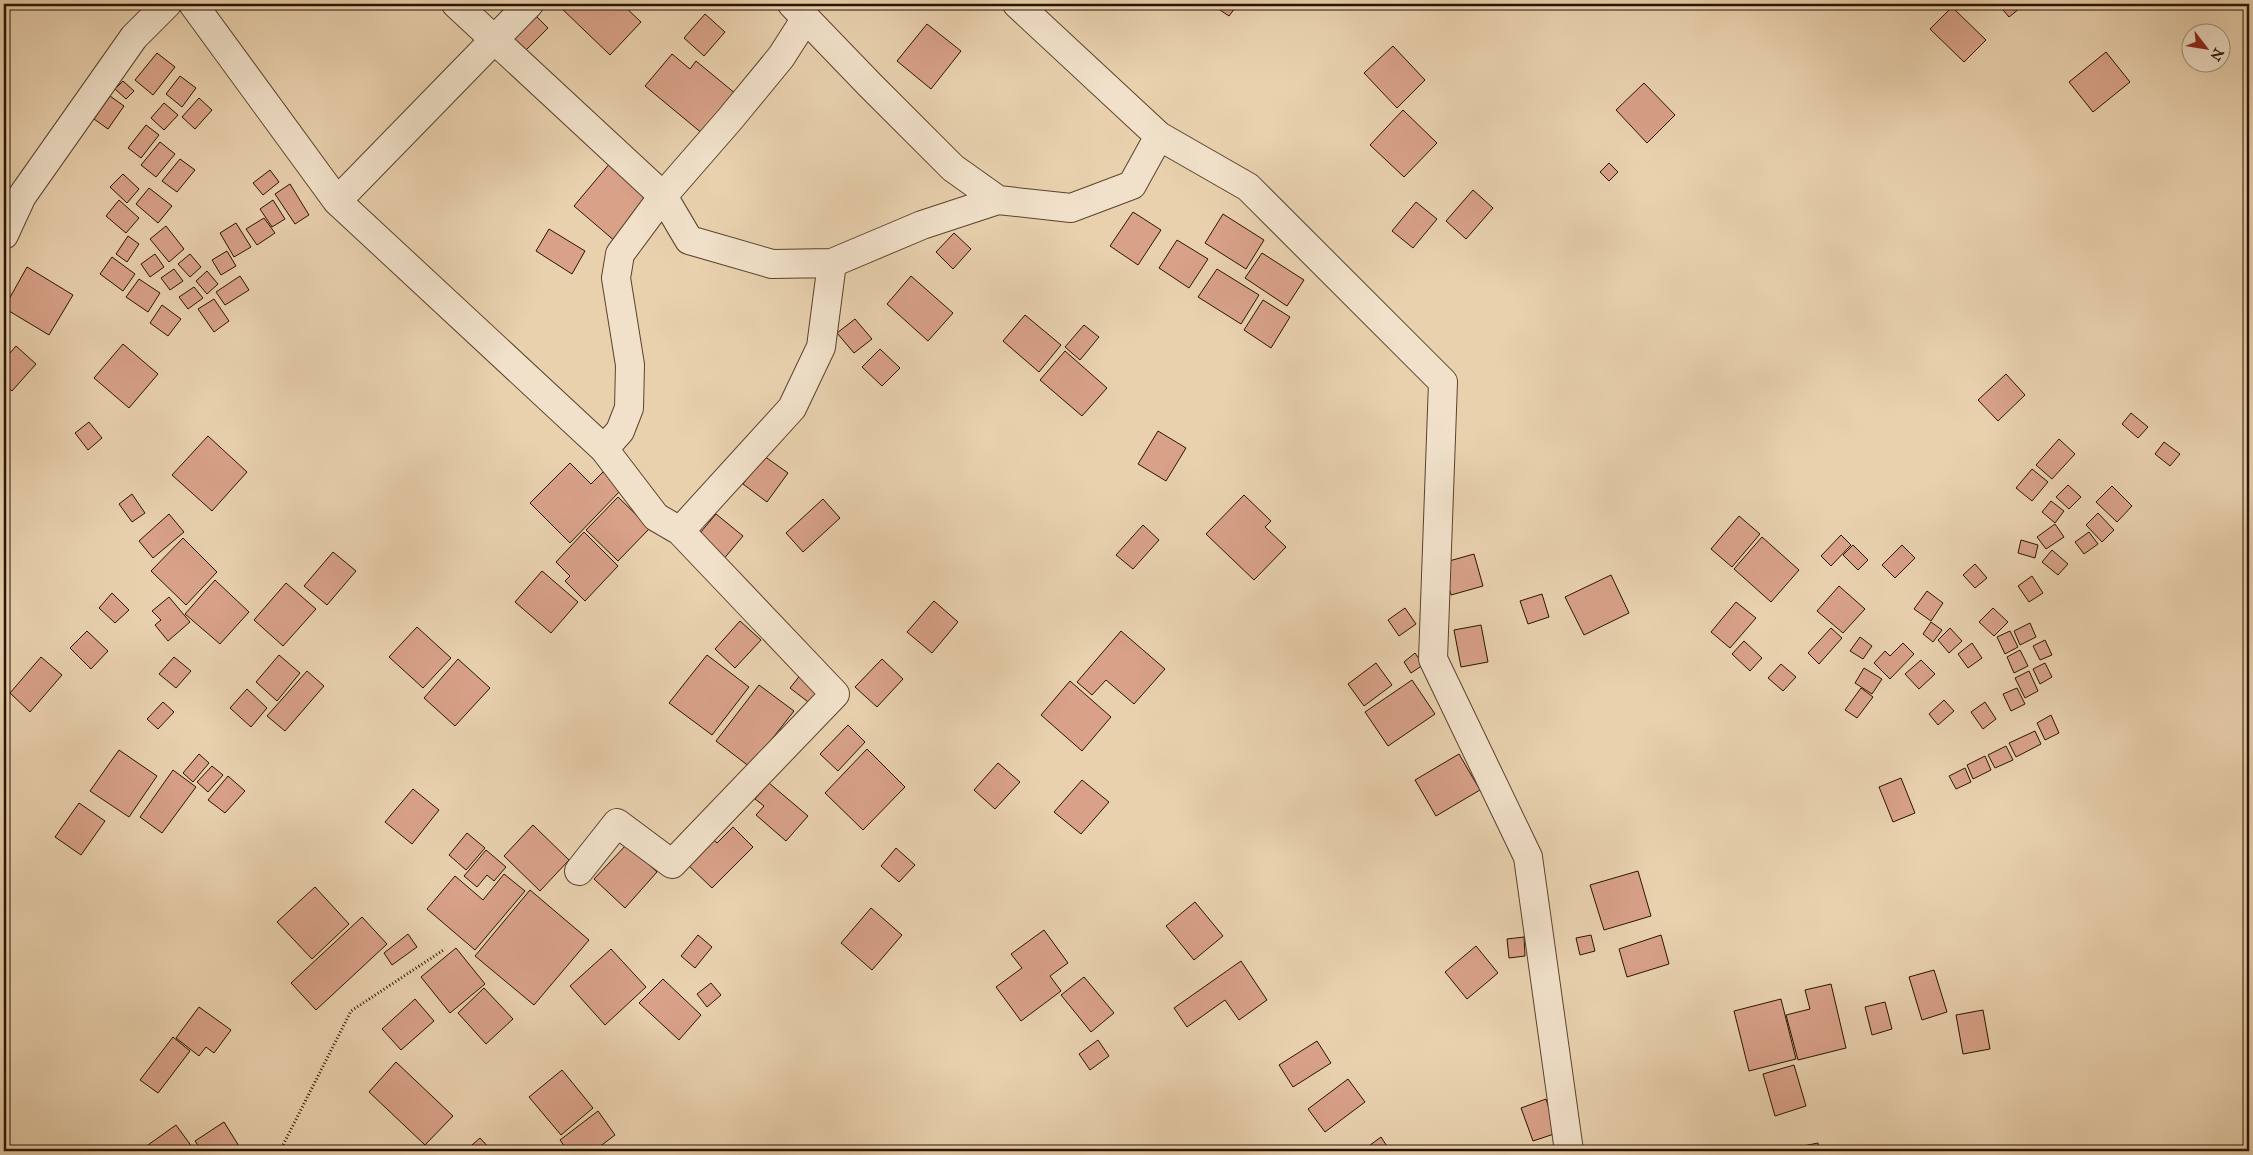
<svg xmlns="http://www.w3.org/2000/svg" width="2253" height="1155" font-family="'IM FELL Great Primer',serif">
<rect width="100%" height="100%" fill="#e9d1ae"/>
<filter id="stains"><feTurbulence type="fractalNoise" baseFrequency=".004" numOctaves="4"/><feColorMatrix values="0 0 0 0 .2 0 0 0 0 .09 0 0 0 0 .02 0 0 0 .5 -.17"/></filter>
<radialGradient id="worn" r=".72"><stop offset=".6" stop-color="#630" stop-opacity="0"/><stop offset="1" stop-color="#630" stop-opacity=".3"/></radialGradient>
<path fill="#d8a188" stroke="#2a1400" d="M557,4H622L641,22L610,55Z
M1211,4H1238L1229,16Z
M1998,4H2025L2009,17Z
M1952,7L1986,40L1964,62L1930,29Z
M533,13L548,28L526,50L511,36Z
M705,14L725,32L704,56L684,38Z
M927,24L961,51L931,89L897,61Z
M1393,46L1425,80L1397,108L1364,73Z
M2106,52L2130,82L2093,112L2069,82Z
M157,53L175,67L153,95L135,80Z
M672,54L690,69L696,61L742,99L709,139L645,86Z
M180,76L196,88L182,107L166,94Z
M123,81L134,91L126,99L115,89Z
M1644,83L1675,115L1647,143L1616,110Z
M110,96L124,106L108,129L94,119Z
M199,98L212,110L195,129L182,117Z
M164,103L178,115L164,130L151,118Z
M1403,110L1437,143L1404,177L1370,145Z
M146,125L159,135L141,158L128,148Z
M160,142L175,154L156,177L141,165Z
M180,159L195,170L177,192L162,181Z
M611,162L652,198L616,242L574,206Z
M1609,163L1618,172L1609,181L1600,172Z
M270,170L279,182L263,195L253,183Z
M123,174L139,189L127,203L110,187Z
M290,184L309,215L295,224L275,194Z
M149,188L172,206L158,223L136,204Z
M1473,190L1493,208L1466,239L1446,221Z
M119,200L139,218L126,233L106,216Z
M273,200L285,219L272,227L260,209Z
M1416,202L1437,219L1413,248L1392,231Z
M1133,212L1161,230L1138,265L1110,246Z
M1223,214L1264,240L1246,269L1205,243Z
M264,218L275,233L257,245L246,229Z
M236,223L251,247L234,257L220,233Z
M166,226L184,249L169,262L150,239Z
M549,229L585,251L572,274L536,251Z
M954,233L971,249L953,269L936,252Z
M128,236L139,244L127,262L116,254Z
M1177,240L1208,259L1189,288L1159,268Z
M227,251L236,266L221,275L212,260Z
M1262,253L1304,280L1287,306L1245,278Z
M155,254L164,267L150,277L141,264Z
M190,254L201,267L190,277L178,264Z
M112,257L135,274L123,291L100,274Z
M27,267L73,295L49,335L4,308Z
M174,269L183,281L170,290L161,278Z
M1217,269L1259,295L1241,324L1198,297Z
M207,271L218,284L207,294L196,281Z
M240,276L249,290L225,305L216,292Z
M911,276L953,313L928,341L887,304Z
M139,279L160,293L148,312L126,297Z
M194,287L203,298L188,309L179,297Z
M214,299L229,321L214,332L198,309Z
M1263,300L1290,317L1271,348L1244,330Z
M162,305L181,319L168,336L150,323Z
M1025,315L1061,345L1039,372L1003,341Z
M855,319L872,339L854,353L837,333Z
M1084,325L1099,337L1080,360L1065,347Z
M123,344L158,374L129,408L94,378Z
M16,346L36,364L12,391L4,383V360Z
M880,349L900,368L882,386L862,367Z
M1065,351L1107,388L1082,416L1040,380Z
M2006,374L2025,395L1998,421L1978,400Z
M2131,413L2148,427L2138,438L2122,424Z
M89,422L102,438L88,450L75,433Z
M1158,431L1186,448L1166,481L1138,464Z
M208,436L247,472L212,511L172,475Z
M2059,439L2075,454L2052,479L2036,465Z
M2164,442L2180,454L2170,466L2155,454Z
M764,456L788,473L767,502L743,484Z
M570,463L591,484L603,472L621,490L570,543L530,503Z
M2032,469L2048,482L2032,501L2016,488Z
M2068,485L2081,497L2069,509L2056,497Z
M2112,486L2132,506L2117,522L2096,502Z
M132,494L145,513L132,522L119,504Z
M1244,495L1271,521L1265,527L1286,547L1254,580L1206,534Z
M618,497L650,528L618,561L586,530Z
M823,499L840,518L803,552L786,533Z
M2051,501L2064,511L2055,523L2042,512Z
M2098,513L2114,530L2102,542L2086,525Z
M169,514L184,532L153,558L139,541Z
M716,514L743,536L722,561L695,539Z
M1739,516L1760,534L1732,567L1711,549Z
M2055,524L2064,537L2046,549L2037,537Z
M1143,525L1159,540L1133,569L1116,555Z
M584,532L618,566L585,601L565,581L570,576L556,562Z
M2089,532L2098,544L2084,554L2075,542Z
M1841,535L1851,545L1831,566L1821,556Z
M1762,537L1799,570L1771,602L1734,569Z
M183,538L217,572L186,605L151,571Z
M2021,540L2038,545L2035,558L2018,553Z
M1853,545L1868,560L1858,570L1843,555Z
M1902,545L1915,558L1895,578L1882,565Z
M2052,550L2068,564L2058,575L2042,562Z
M333,552L356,571L327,605L304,586Z
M1474,554L1483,586L1451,595L1442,563Z
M1975,564L1987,578L1975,588L1963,575Z
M542,571L578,602L551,633L515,602Z
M1611,575L1629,613L1584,635L1565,597Z
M2032,576L2043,593L2029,602L2018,586Z
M215,580L249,612L220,644L185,614Z
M286,583L316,609L283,646L254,620Z
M1839,586L1865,609L1843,633L1817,611Z
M1927,591L1943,603L1931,621L1914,609Z
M112,593L129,610L115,623L99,608Z
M1542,594L1549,617L1528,624L1520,601Z
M169,597L190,622L168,641L155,625L161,620L152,611Z
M934,601L958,622L932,653L907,632Z
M1736,602L1756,618L1730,648L1711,632Z
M1405,608L1416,624L1399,636L1388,620Z
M1993,608L2008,622L1994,636L1979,622Z
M740,621L761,640L735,668L715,649Z
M1931,622L1942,630L1933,642L1923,634Z
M2030,623L2036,637L2020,645L2014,631Z
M1481,625L1488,662L1461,667L1454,630Z
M417,627L451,658L423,688L389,657Z
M1831,628L1842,638L1819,664L1808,653Z
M1950,628L1962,641L1949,653L1938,640Z
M87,631L108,651L91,669L70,648Z
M1121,631L1165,669L1134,704L1106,680L1092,695L1077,682Z
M2010,631L2018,647L2005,654L1997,637Z
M1860,637L1872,646L1863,659L1850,651Z
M2045,640L2052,655L2040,660L2033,646Z
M1744,641L1762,658L1750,671L1732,654Z
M1903,643L1914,654L1890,679L1874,663L1885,651L1890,656Z
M1972,643L1982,658L1968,668L1958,654Z
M2020,650L2028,666L2014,673L2007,657Z
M1415,653L1423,665L1411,673L1404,662Z
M279,655L300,673L277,701L256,682Z
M707,655L749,687L712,735L669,703Z
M41,657L62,675L30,712L10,693Z
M174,657L191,671L176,688L159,674Z
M458,659L490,688L455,726L424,698Z
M882,659L903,679L877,707L855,687Z
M1921,660L1935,674L1919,689L1905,674Z
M1376,663L1392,685L1364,706L1348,684Z
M2045,663L2052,677L2040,684L2033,669Z
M1781,664L1796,677L1783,691L1768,678Z
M1864,668L1882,679L1872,694L1855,683Z
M307,671L324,686L285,731L267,716Z
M2029,671L2038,691L2025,698L2015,678Z
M802,673L828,693L816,708L790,688Z
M1412,680L1435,714L1388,746L1365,712Z
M1070,681L1111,717L1082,751L1041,715Z
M759,685L794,711L750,767L716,741Z
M1861,688L1873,697L1857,718L1845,710Z
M2017,688L2025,704L2011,711L2003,694Z
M247,689L267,708L251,727L230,708Z
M1944,700L1954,711L1938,725L1929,714Z
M163,702L174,712L158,729L147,719Z
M1985,702L1996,719L1983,729L1971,712Z
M2051,715L2059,733L2045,740L2037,723Z
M848,725L865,742L838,771L820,754Z
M2035,731L2041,744L2016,757L2009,743Z
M2006,746L2013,760L1995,768L1988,755Z
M867,749L905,787L863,830L825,793Z
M119,750L157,776L129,817L90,791Z
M199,754L209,763L193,782L183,773Z
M1459,754L1480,790L1436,816L1415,780Z
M1985,756L1991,770L1973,779L1967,765Z
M998,763L1020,782L995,809L974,790Z
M212,766L223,775L208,792L197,782Z
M1965,768L1971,782L1956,789L1949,776Z
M173,770L196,787L162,833L140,817Z
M228,776L245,791L225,813L208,800Z
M1901,778L1915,813L1893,822L1879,787Z
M1082,780L1109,802L1081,834L1054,812Z
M769,783L808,816L786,841L756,815L764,806L755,799Z
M413,789L439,810L412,844L385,822Z
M79,803L105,821L81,855L55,837Z
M533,825L569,860L540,891L504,856Z
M733,827L753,847L712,888L686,863L712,838L717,843Z
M467,833L485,848L466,870L449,855Z
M627,844L657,872L625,908L594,879Z
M896,848L915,865L899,882L881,866Z
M486,850L506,867L494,881L487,875L477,887L464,876Z
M1638,871L1651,916L1604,930L1590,885Z
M504,874L525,891L475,950L427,909L455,876L483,900Z
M315,887L349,924L312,959L277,922Z
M530,890L589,940L534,1005L475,956Z
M1195,902L1223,936L1194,960L1166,926Z
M871,908L902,935L872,970L841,943Z
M362,917L387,944L316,1010L291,983Z
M1044,930L1068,963L1050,976L1061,991L1021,1021L996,987L1022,968L1011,954Z
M408,934L417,947L392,965L384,953Z
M698,935L712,947L695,968L681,956Z
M1591,935L1595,951L1580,955L1576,938Z
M1661,935L1669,964L1627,977L1619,949Z
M1524,937L1525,956L1509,958L1507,939Z
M1476,946L1498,973L1467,999L1445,972Z
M456,948L485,984L450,1013L421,977Z
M611,949L646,987L605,1025L570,986Z
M1241,961L1267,1000L1239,1020L1225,1000L1187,1027L1174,1008Z
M1934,970L1947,1012L1922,1020L1909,977Z
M1084,977L1114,1013L1091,1032L1061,995Z
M663,979L701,1015L679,1040L639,1003Z
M711,983L721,995L707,1007L697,994Z
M1831,984L1846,1048L1798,1060L1786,1015L1810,1009L1805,990Z
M484,988L513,1019L486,1044L458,1013Z
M415,999L434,1021L401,1050L382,1029Z
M1781,999L1796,1059L1749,1071L1734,1011Z
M1885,1002L1892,1029L1872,1035L1865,1007Z
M199,1007L231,1030L214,1053L206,1047L199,1056L176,1038Z
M1983,1010L1990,1049L1963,1054L1956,1015Z
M173,1037L190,1051L158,1093L140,1080Z
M1098,1040L1109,1056L1090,1070L1079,1054Z
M1317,1041L1331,1063L1293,1087L1279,1065Z
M396,1062L453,1116L425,1145L369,1092Z
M1794,1065L1806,1106L1775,1116L1763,1074Z
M562,1070L593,1108L561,1135L529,1097Z
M1348,1079L1365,1102L1325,1132L1308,1109Z
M1546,1099L1557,1133L1533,1141L1521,1108Z
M598,1111L615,1135L594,1151H568L560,1140Z
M224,1122L242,1151H202L195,1141Z
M176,1125L195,1151H142L141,1150Z
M1381,1137L1390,1151H1362Z
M480,1138L492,1151H465Z
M1818,1143L1820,1151H1804L1803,1146Z"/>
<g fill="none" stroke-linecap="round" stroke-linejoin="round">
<g stroke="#5a432c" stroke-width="30">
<path id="minor" d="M193,4L337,201
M456,4L663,196L689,240L772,264L832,263
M529,4L337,201L604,449L620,431L629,408L630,365L616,278L620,254L663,196L730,119L781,57L806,18
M792,4L870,85L953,168L998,200L1071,208L1132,185L1159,136
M1017,4L1159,136L1248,187L1443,382L1433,659L1528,857L1569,1151
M4,235L22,196L134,37L167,4
M604,449L656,517L680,531L792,408L821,347L832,263L922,225L998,200
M579,871L617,823L672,864L835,694L680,531"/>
</g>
<path stroke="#2a1400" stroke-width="3" stroke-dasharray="1 2.5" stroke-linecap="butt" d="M280,1151L351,1011L445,949"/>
<use href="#minor" stroke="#f1e1ca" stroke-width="28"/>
</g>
<rect width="2253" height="1155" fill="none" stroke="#e9d1ae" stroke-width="20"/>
<rect x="5" y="5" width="2243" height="1145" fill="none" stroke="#2a1400" stroke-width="2.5"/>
<rect x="10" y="10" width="2233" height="1135" fill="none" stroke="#2a1400"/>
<g transform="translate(2206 48) rotate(121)"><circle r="24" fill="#f1e1ca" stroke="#a18f79"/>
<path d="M0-4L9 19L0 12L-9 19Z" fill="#8f2418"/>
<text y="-8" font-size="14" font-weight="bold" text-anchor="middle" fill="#2a1400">N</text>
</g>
<rect width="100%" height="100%" filter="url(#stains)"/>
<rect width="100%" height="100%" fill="url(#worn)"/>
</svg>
